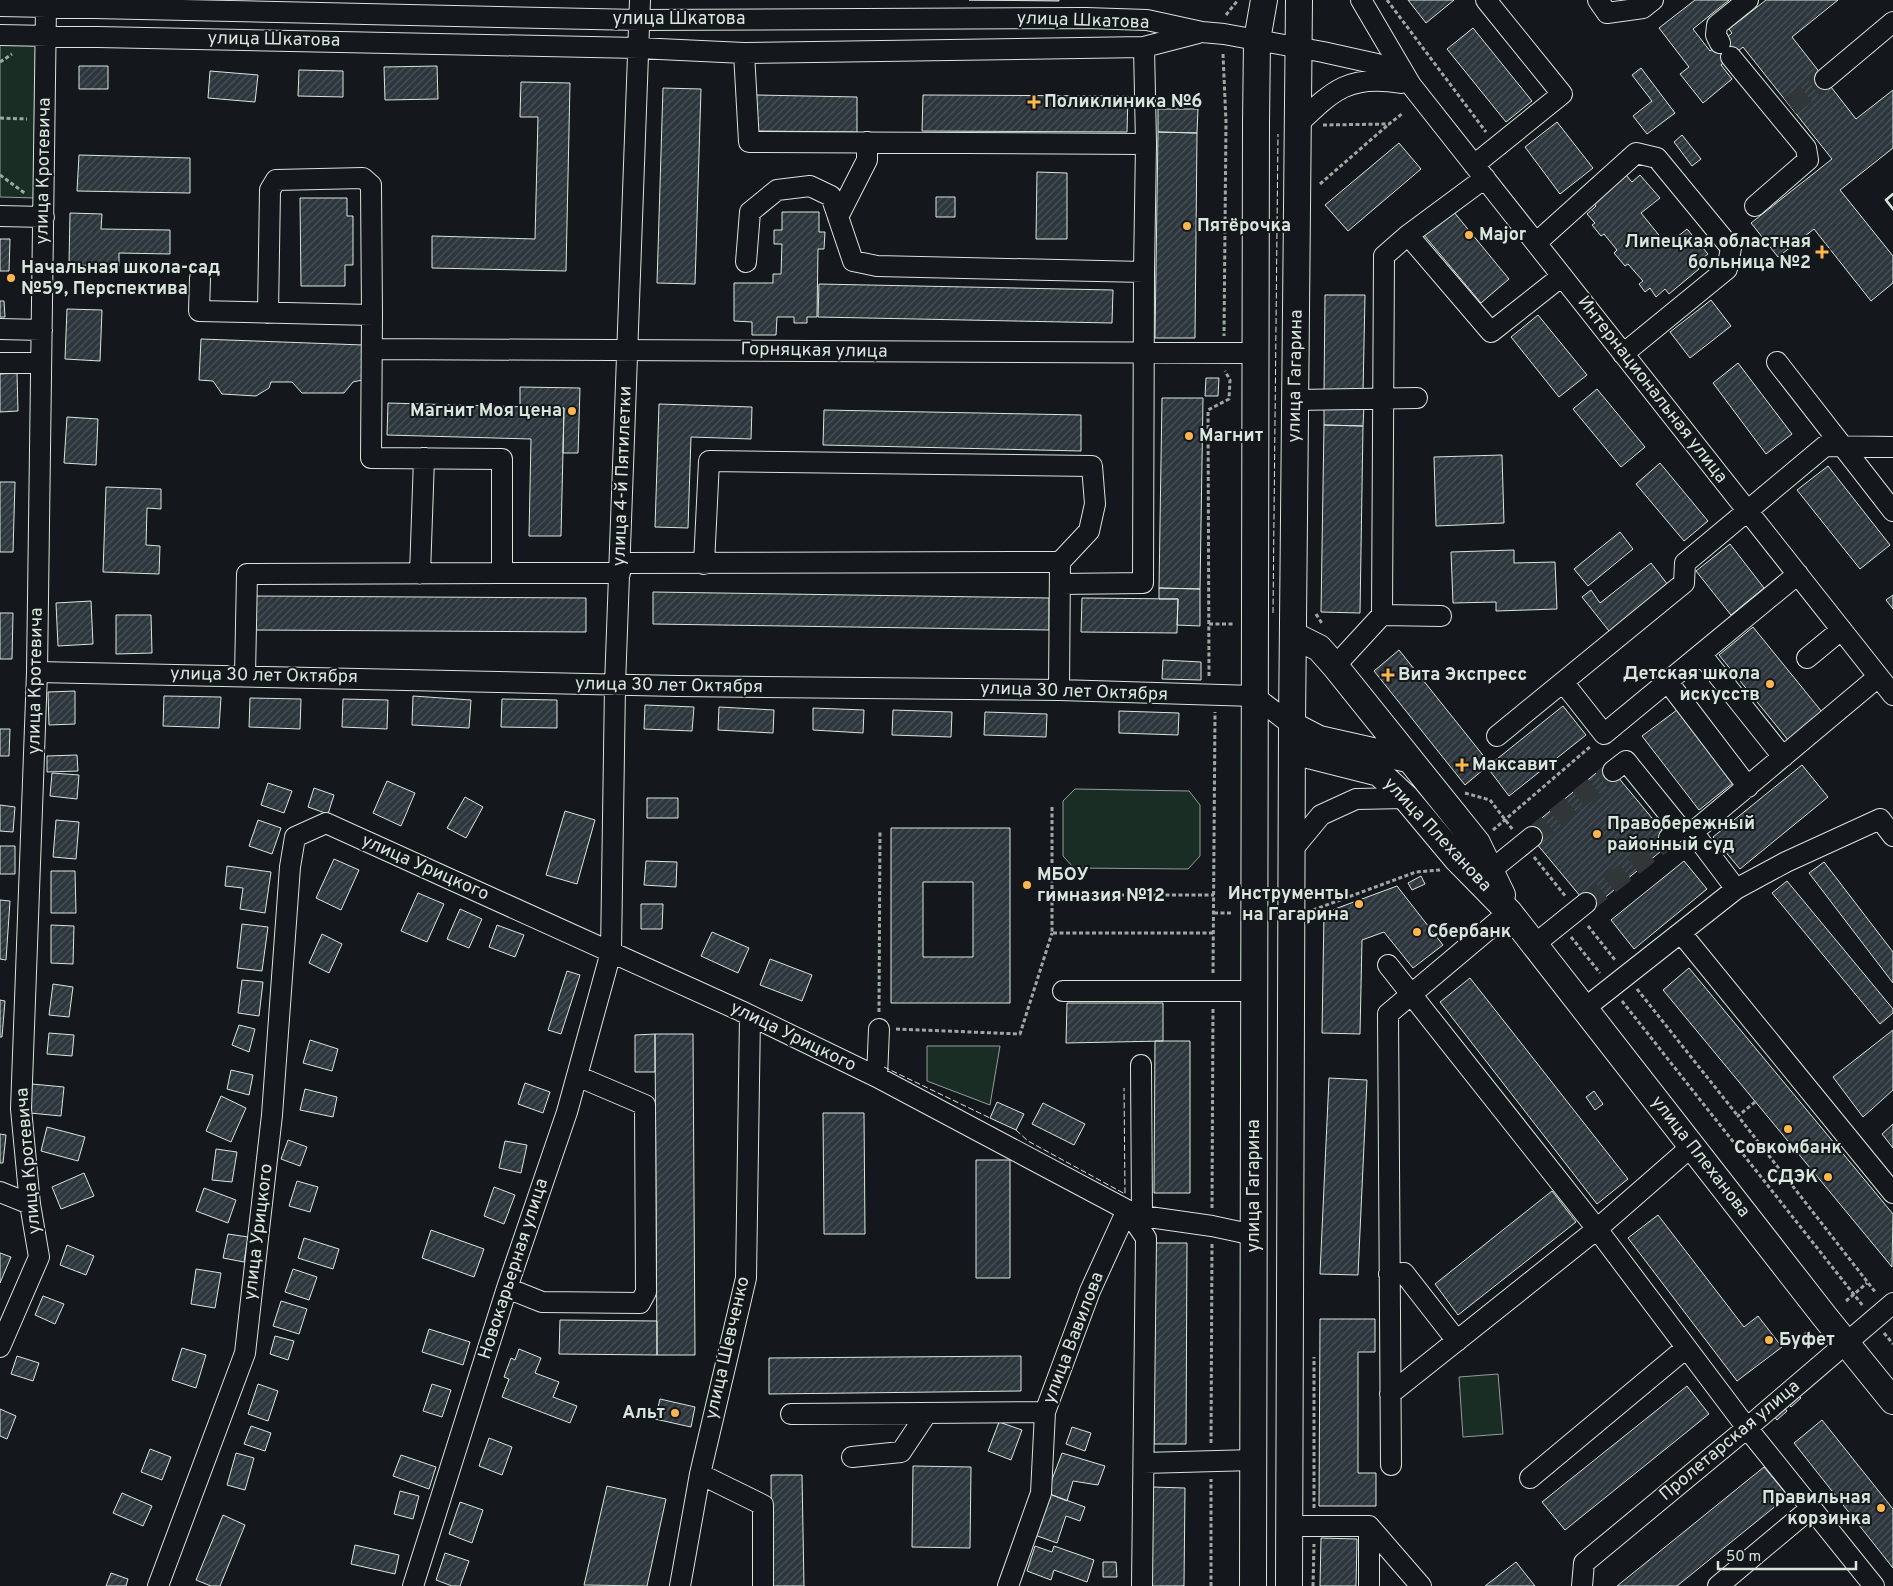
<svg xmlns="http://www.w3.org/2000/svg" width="1893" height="1586" font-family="Overpass,sans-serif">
<defs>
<pattern id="building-hatch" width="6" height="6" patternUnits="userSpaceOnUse" patternTransform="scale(1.25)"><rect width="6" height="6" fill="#2c363c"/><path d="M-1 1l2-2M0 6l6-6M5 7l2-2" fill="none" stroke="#4a5358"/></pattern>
</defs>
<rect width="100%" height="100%" fill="#14181c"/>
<path fill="#1a2d24" stroke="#939e99" d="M0,43H40L37,198L0,197Z
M1075,789L1189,791L1200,805V856L1188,869L1074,868L1063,856V801Z
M927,1046H1000L990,1105L927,1081Z
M1498,1374L1503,1434L1463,1437L1459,1377Z"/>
<path fill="url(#building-hatch)" stroke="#d8e6dc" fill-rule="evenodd" d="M969,0H1059V1Z
M1408,0H1454L1426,23Z
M1695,0H1729L1693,29L1710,51L1732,33L1729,29L1766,0H1838L1792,37L1856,119L1893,90V148L1840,190L1893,256V283L1871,301L1814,229L1778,257L1751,223L1832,159L1743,47L1721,65L1732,79L1703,103L1680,74L1689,67L1659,28Z
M1473,28L1532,101L1506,122L1447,49Z
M79,66H108V89H79Z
M437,66L438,99L385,100L384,67Z
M1641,68L1675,113L1647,134L1633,116L1652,101L1632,75Z
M299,70L343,71V97L298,96Z
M210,71L258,75L255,102L208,98Z
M521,82L570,83L566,271L432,268V236L535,239L538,117H520Z
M663,88L701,89L695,284L657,283Z
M756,95L857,97V132L756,131Z
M923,95L1128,96L1127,132L922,131Z
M1158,109H1198L1197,133L1158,132Z
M1557,122L1593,168L1560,194L1525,147Z
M1158,132L1197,133L1195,338H1155Z
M1682,135L1701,159L1692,166L1674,142Z
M1399,143L1421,169L1348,231L1325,205Z
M79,155L190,158V193L77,191Z
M1037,172L1067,173V239H1036Z
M1626,175L1632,182L1640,175L1660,198L1641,213L1667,245L1687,229L1708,254L1695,264L1699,269L1669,294L1665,289L1656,297L1650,288L1645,292L1639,284L1643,281L1628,264L1625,266L1614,253L1617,250L1604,234L1601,236L1592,225L1595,223L1587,214L1596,206L1593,202Z
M936,197H955V217H936Z
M300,198H347V216H353V265H345V286H301Z
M1453,211L1509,279L1481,303L1424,235Z
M782,212H819V232H825L824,249H818L817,317H807V323H794V317H777L776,335H752V322L734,321V283H773V274H781L782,244H774V230H782Z
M70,213L102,214L101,229L170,230V254L119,253V266L69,265Z
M0,239H10L9,271H0Z
M819,284L1113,290L1112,323L818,317Z
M1325,295H1365L1363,393L1324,392Z
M1711,300L1731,326L1690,358L1670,332Z
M0,301H4L5,317H0Z
M67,309L102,310L100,361L65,359Z
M1538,315L1587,375L1559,397L1511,337Z
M201,339L363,345L362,380L353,382L344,393H302L292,382H271L269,388L256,396L222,394L213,381L199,380Z
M1738,363L1792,434L1766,454L1713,383Z
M17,373L18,411L0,412V374Z
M1206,378H1219L1218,396H1205Z
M520,387L580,388L578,453H563L564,408L520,406Z
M1597,389L1645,447L1621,467L1573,409Z
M1162,398H1203L1200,589L1159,588Z
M388,403L564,408L561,536H529L531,439L387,435Z
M659,404L752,407L751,439L691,437L688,528L655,527Z
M1324,405L1364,406L1363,426L1324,425Z
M824,410L1081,415V451L823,445Z
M67,417L98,419L96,465L64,463Z
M1324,425L1363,426L1360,613L1321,612Z
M1502,455L1504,523L1436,526L1434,457Z
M1660,463L1708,521L1684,541L1636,484Z
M1828,466L1890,545L1860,569L1797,490Z
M0,482H15L13,552H0Z
M106,487L161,489V509L147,508L146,545L160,546L159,574L103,572Z
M1620,532L1633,549L1588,586L1574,569Z
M1730,544L1764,588L1731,615L1696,571Z
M1514,550V563L1555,562L1557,609L1496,611V602L1453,603L1451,552Z
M1651,563L1668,585L1609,631L1582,597L1591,590L1600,603Z
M1159,588L1200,589V626L1177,625L1178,599H1159Z
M653,592L1049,598V630L653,624Z
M1893,595V609L1886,600Z
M255,596L586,598V632L255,630Z
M1082,598L1178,599L1177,633L1081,632Z
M91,601L93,644L58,646L56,603Z
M0,613H13L12,659H0Z
M116,615H151L152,653L116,654Z
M1753,627L1822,712L1788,740L1719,655Z
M1399,650L1490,764L1465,785L1374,671Z
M1163,660L1201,662V680L1162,679Z
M75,691V724L49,725L48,692Z
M164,696L221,697L219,728L163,726Z
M413,696L471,700L469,728L412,725Z
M250,698L301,699L300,729L249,727Z
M343,699L388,700L387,729L342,727Z
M502,699L557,700V728L501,727Z
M645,705L694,707L692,731L644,729Z
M1563,706L1586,735L1509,796L1487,767Z
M719,707L774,710L773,733L718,730Z
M813,708L864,710L863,733L813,730Z
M893,710L952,712L951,737L892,735Z
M1677,710L1733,783L1699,810L1642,736Z
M1119,711L1179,713L1178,735L1119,733Z
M985,712L1047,714L1046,737L984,735Z
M0,729H10L9,756H0Z
M77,755L78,771L47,772V756Z
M1607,764L1672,842L1591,909L1526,831Z
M1802,765L1828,797L1740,869L1713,837Z
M52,773L79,775L77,799L50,796Z
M387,781L415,793L401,826L373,813Z
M268,783L292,791L284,813L261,805Z
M314,788L334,795L328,814L308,807Z
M465,797L483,807L466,838L447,828Z
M647,798H678V818H647Z
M0,805L15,807L13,832L0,831Z
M565,811L595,820L577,884L546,875Z
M56,820L79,822L76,859L53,857Z
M258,820L281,828L272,854L249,846Z
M891,828H1010V1003H891ZM923,882H973V957H923Z
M0,846H15V874H0Z
M334,859L359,870L341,910L316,898Z
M646,861L677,862L676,887L644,885Z
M1684,861L1707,889L1634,949L1611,920Z
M1824,862L1893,952V983L1809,873Z
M227,866L271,872L265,913L240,909L243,888L225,886Z
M51,871H75L76,913H51Z
M1421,876L1425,884L1412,890L1408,883Z
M1787,881L1893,1009V1013L1880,1024L1772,893Z
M1397,886L1443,945L1413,968L1384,932L1362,940L1360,1034L1322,1033L1324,913Z
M418,893L444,904L427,942L401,931Z
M0,900L10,901L6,960L0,959Z
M641,904H663L662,929H641Z
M460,909L482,919L469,948L447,939Z
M242,924L268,927L262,971L237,968Z
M51,925L74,926L73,964L51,963Z
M497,925L524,935L515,957L489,947Z
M712,932L749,948L738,973L701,956Z
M322,934L342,944L329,973L309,963Z
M770,959L812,975L802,1001L760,985Z
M1689,968L1893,1214L1892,1267L1663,990Z
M567,971L580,975L561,1034L548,1030Z
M1470,978L1628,1179L1597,1204L1440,1002Z
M242,980L263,982L259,1016L238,1013Z
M53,984L73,987L69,1017L49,1015Z
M0,1000L5,1001L2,1037H0Z
M1067,1003H1163V1041L1066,1043Z
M239,1025L255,1029L249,1052L232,1045Z
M1893,1030V1090L1863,1117L1833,1077Z
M49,1033L74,1035L72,1056L47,1054Z
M655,1034H693L695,1355H657Z
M655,1034V1072H635V1035Z
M310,1040L338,1049L332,1071L303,1063Z
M1155,1041H1190V1193H1154Z
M231,1070L253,1075L249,1095L227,1089Z
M1329,1078L1367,1080L1358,1275L1320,1274Z
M525,1083L550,1092L543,1113L518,1104Z
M32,1084L64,1087L61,1116L30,1113Z
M305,1089L337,1097L333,1117L300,1110Z
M1594,1091L1603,1104L1595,1110L1586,1097Z
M221,1096L246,1108L231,1142L206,1131Z
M997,1102L1024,1114L1016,1130L990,1118Z
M1043,1103L1085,1124L1074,1145L1032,1124Z
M823,1113H864L865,1234H824Z
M1893,1124V1148L1882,1134Z
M47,1127L85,1137L78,1161L41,1151Z
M0,1134L6,1135L3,1163H0Z
M288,1140L307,1147L300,1166L281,1159Z
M505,1141L527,1145L521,1173L499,1168Z
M216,1149L237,1152L232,1182L212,1180Z
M976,1160H1010V1278H976Z
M84,1173L94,1196L61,1209L52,1187Z
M297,1181L318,1187L310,1212L289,1206Z
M494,1187L515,1195L504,1224L484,1216Z
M204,1188L236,1200L228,1223L196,1211Z
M1552,1191L1576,1222L1458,1315L1435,1284Z
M1658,1215L1744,1327L1758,1316L1782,1347L1737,1381L1628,1238Z
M431,1230L484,1249L474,1277L422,1258Z
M228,1234L248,1237L244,1262L223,1258Z
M304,1238L339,1249L333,1269L298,1258Z
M1155,1243H1187L1186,1444H1154Z
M67,1245L94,1256L86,1275L60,1265Z
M0,1253L11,1257L0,1283Z
M196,1269L221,1273L215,1308L191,1304Z
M293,1269L317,1277L309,1300L285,1292Z
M43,1296L64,1304L55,1324L35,1315Z
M281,1301L307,1309L299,1334L273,1326Z
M1320,1319H1375V1352H1358V1473H1376V1506H1319Z
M560,1320L657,1321V1355L559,1354Z
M429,1329L470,1342L463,1365L422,1352Z
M275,1336L294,1341L288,1360L270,1354Z
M182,1348L206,1355L196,1388L172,1380Z
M519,1349L541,1358L535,1373L559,1382L553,1397L577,1406L570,1423L502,1397L509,1379L504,1377L511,1358L515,1360Z
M17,1356L39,1363L33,1381L11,1374Z
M1021,1356V1391L769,1394V1358Z
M258,1384L278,1391L268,1421L248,1414Z
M432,1384L451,1390L442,1417L423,1411Z
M1687,1386L1709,1414L1565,1530L1542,1502Z
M1796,1393L1801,1398L1791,1407L1787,1402Z
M660,1399L695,1407L691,1427L655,1419Z
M1782,1405L1787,1411L1777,1420L1773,1415Z
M0,1409L16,1416L7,1439L0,1436Z
M1822,1420L1893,1509V1568L1794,1443Z
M999,1422L1022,1430L1011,1460L988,1451Z
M251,1426L271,1433L265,1451L244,1444Z
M1072,1427L1091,1433L1085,1451L1066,1444Z
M489,1438L512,1447L502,1475L479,1466Z
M150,1449L171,1457L162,1480L141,1472Z
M236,1453L254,1458L245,1490L227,1485Z
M1062,1453L1105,1466L1098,1485L1073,1481L1067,1501L1047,1493Z
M401,1455L436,1467L429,1489L393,1476Z
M913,1466L971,1467L970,1548L912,1547Z
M1764,1467L1788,1496L1677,1586H1617Z
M771,1475H802L804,1586H772Z
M607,1486L666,1499L647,1586L584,1585Z
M1152,1487L1185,1488L1184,1586H1151Z
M400,1491L419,1496L413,1519L394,1514Z
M122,1493L152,1506L143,1526L113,1513Z
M1047,1493L1085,1507L1080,1521L1066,1516L1057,1543L1032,1534Z
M460,1502L483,1510L472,1543L449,1534Z
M223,1515L245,1525L220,1586H211L196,1580Z
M1321,1538L1357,1539L1356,1586H1320Z
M355,1545L399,1555L395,1574L351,1564Z
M1035,1546L1052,1552L1054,1546L1094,1560L1087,1582L1054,1570L1051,1580L1027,1571Z
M445,1553L469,1561L460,1586H452L436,1580Z
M1103,1562H1116L1117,1577H1103Z
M1516,1562L1535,1586H1485Z
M111,1573L128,1579L126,1586H106Z"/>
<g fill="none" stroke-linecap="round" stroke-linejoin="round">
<path stroke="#313739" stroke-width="20" stroke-dasharray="20 10" stroke-linecap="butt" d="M1790,106L1825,79
M1532,837L1613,771
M1586,903L1669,838"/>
<g stroke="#d8e6dc" stroke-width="22">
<path id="minor" d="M1361,0L1411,85L1893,695
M1598,0L1607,13L1643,8L1653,0
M0,6L639,20L1086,18L1147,20L1202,32L1224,34L1323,52L1377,64L1411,85
M0,35L638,48L744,53L1144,47L1198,33
M1720,43L1716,35L1717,25L1748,0
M744,53L749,142L1146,144L1144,47
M1731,57L1806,148L1808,160L1755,206
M1825,79L1893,22
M1298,124C1333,90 1350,74 1401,83
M1474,165L1562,94L1486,0
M0,216L44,217
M838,217L867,160V142
M1408,235L1491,332L1562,276
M1536,243L1636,153L1657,158L1731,248L1727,269L1623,354
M746,262L750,212L777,190L810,186L831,196L853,261L877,266L1144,272L1143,583L1060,584
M1144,272L1146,144
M200,278L199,311L372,315L371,458L502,459V573H620
M268,313L270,190L276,180L363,178L371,185L372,315
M0,329L42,330
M372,349L1255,353
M1777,362L1893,511
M0,363H41
M1296,400L1417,398
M620,563L1060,562
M704,564L709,461L1092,466L1095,504L1089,531L1060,562L1059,690
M420,574L424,458
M1382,615L1441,616
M1701,654L1783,757
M1807,658L1841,630
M1335,666L1382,615L1384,256L1408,235L1485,178
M37,672L677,686L1059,690L1254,696L1292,725
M245,675L247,574L502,573
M1563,682L1604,734L1798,574
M1668,682L1748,787
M1497,736L1684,583L1685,563L1825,446L1893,447
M1613,771L1626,761L1680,828L1669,838
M1292,850L1321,815L1356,799L1406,798
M1490,871L1532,837
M1736,889L1693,832L1878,677
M1681,933L1893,1193
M1535,944L1586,903
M1388,965L1597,1229L1390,1394
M1063,991H1254
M1585,1008L1736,889L1786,862L1880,819L1893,836
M1141,1065L1142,1216
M877,1077L879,1029
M1692,1146L1597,1229L1747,1428L1874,1586
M0,1192L30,1204
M1127,1210L1146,1238L1142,1586
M1389,1274L1404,1273L1457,1341
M507,1288L542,1302L640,1303L646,1292L645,1105L577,1076
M0,1347L39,1257L30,1204L21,1109L37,672L46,6
M791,1414L1045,1412
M852,1457L901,1452L927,1413
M1144,1463L1253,1460
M1391,1465L1388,1014L1509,912
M700,1474L763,1505V1586
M1530,1478L1686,1348
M1289,1526H1369L1421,1586
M158,1586L245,1353L272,1115L290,867L295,837L326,823L741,1011L877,1077L1127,1210L1142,1216L1212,1226L1254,1235
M413,1586L507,1288L567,1112L611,952L615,685L640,0
M680,1586L700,1474L746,1278L750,1016
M1008,1586L1041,1493L1045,1412L1090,1291L1127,1210
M1369,1586V1526
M1582,1586L1584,1563L1747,1428L1893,1303
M1718,1586L1811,1508"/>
</g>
<g stroke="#d8e6dc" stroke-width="28">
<path id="major" d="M1293,635L1319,648L1335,666L1477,843L1502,895
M1292,725L1319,739L1408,759
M1292,751L1379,773L1406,798L1457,859L1509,912L1825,1317L1893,1401
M1253,1586L1256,123L1257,40L1264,0
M1289,1586L1292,725L1299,0"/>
</g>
<path stroke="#9da8a2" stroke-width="3" stroke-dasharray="4 2.5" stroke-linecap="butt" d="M1387,0L1486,132
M1226,15L1238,0
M1223,54L1226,122L1224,336
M0,62L12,54
M0,118L27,119
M1323,125L1389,124L1403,113
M0,175L26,194
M1320,184L1389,124
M1316,614L1323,625
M1209,624H1233
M1209,676L1208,410L1229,399L1230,380L1225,371
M1465,793L1490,800L1513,830
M1052,807V895H1214
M1493,830L1591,746
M1534,857L1566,897
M1052,895V933H1213
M1313,910L1416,872L1440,870
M1214,913H1233
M1588,926L1615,960
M1571,937L1600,973
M1213,973L1215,712
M1637,989L1738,1116
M1622,1001L1863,1306
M879,1012L880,832
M896,1029L1020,1034L1052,933
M1755,1102L1738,1116L1876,1293
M1212,1208L1213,1009
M1846,1301L1867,1283
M1884,1333L1893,1344
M1799,1338L1808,1332
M1211,1443L1212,1244
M1314,1508V1357
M1211,1586V1479
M1313,1586L1314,1544"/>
<use href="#minor" stroke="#14181c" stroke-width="20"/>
<use href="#major" stroke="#14181c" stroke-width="26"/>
<path stroke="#d8e6dc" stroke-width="1" stroke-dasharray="6 2.5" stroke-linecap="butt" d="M1273,613L1278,134
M884,1067L990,1118
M1016,1130L1028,1141L1125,1194L1124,1088"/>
<path stroke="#d8e6dc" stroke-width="2.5" d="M1893,194L1886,200L1893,209"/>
</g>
<g fill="#ffb74d" stroke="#14181c" stroke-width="2">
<path d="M1031.5 94.5h5v5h5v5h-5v5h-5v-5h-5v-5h5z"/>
<circle cx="1187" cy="226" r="5"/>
<circle cx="1469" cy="235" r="5"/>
<path d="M1819.5 244.5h5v5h5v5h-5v5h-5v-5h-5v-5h5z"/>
<circle cx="11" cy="278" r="5"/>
<circle cx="572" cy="411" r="5"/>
<circle cx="1189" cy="436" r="5"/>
<path d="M1385.5 667.5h5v5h5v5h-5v5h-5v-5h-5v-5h5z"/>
<circle cx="1770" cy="684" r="5"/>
<path d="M1459.5 757.5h5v5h5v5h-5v5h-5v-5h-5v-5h5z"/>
<circle cx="1597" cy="834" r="5"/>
<circle cx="1027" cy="885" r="5"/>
<circle cx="1359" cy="904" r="5"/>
<circle cx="1417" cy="932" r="5"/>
<circle cx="1788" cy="1129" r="5"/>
<circle cx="1828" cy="1177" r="5"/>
<circle cx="1769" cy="1340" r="5"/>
<circle cx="675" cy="1413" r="5"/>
<circle cx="1881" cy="1508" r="5"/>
</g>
<g text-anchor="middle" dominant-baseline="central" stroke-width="4" stroke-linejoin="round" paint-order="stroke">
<g font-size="18" fill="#d8e6dc" stroke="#14181c">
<text x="679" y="19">улица Шкатова</text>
<text transform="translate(1083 21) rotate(2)">улица Шкатова</text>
<text transform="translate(274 40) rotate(1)">улица Шкатова</text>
<text transform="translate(44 171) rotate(-89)">улица Кротевича</text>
<text transform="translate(814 351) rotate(1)">Горняцкая улица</text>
<text transform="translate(1296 376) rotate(-89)">улица Гагарина</text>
<text transform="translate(1652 390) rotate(52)">Интернациональная улица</text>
<text transform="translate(623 476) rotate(-88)">улица 4-й Пятилетки</text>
<text transform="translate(264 676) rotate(1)">улица 30 лет Октября</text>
<text transform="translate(36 681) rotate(-89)">улица Кротевича</text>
<text transform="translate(669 686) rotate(1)">улица 30 лет Октября</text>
<text transform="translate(1074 692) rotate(2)">улица 30 лет Октября</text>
<text transform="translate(1437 835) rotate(47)">улица Плеханова</text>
<text transform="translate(425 868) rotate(24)">улица Урицкого</text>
<text transform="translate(793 1037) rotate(26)">улица Урицкого</text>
<text transform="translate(1700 1157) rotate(52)">улица Плеханова</text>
<text transform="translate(29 1161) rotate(-95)">улица Кротевича</text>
<text transform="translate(1254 1186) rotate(-90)">улица Гагарина</text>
<text transform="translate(259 1232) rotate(-83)">улица Урицкого</text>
<text transform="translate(514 1269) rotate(-72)">Новокарьерная улица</text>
<text transform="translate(1074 1338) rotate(-69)">улица Вавилова</text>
<text transform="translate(728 1348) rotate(-77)">улица Шевченко</text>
<text transform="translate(1730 1441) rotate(-40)">Пролетарская улица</text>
</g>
<g font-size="18" font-weight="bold" fill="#d8e6dc" stroke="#14181c" text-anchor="start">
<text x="1044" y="102">Поликлиника №6</text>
<text x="1197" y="226">Пятёрочка</text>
<text x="1479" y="235">Major</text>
<text x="1811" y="242" text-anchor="end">Липецкая областная<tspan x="1811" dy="21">больница №2</tspan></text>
<text x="21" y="268">Начальная школа-сад<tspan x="21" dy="21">№59, Перспектива</tspan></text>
<text x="562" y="411" text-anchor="end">Магнит Моя цена</text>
<text x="1199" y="436">Магнит</text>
<text x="1760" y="674" text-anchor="end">Детская школа<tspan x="1760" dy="21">искусств</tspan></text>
<text x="1398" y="675">Вита Экспресс</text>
<text x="1472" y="765">Максавит</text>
<text x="1607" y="824">Правобережный<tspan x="1607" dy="21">районный суд</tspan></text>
<text x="1037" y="875">МБОУ<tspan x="1037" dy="21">гимназия №12</tspan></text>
<text x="1349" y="894" text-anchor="end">Инструменты<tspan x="1349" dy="21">на Гагарина</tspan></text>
<text x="1427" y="932">Сбербанк</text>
<text x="1788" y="1148" text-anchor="middle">Совкомбанк</text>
<text x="1818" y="1177" text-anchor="end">СДЭК</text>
<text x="1779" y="1340">Буфет</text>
<text x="665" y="1413" text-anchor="end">Альт</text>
<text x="1871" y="1498" text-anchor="end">Правильная<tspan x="1871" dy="21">корзинка</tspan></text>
</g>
</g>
<path d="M1718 1561v8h138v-8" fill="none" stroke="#d8e6dc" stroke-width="2.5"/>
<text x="1726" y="1561" font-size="15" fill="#d8e6dc" stroke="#14181c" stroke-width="4" paint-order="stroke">50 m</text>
</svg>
